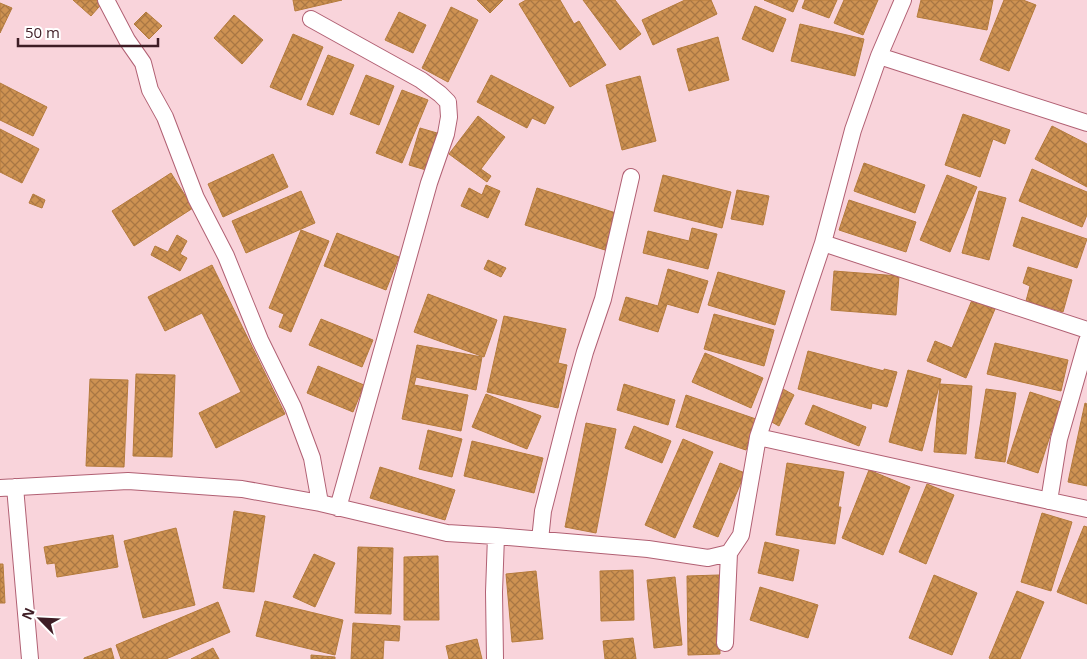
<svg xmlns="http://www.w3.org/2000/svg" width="1087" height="659" font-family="'Open Sans',sans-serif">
<defs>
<pattern id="building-cross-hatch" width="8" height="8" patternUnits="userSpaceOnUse" patternTransform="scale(1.25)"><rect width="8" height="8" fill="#ce9252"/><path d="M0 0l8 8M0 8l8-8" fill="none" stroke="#a97744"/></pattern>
</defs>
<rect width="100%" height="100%" fill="#f9d4db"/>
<path fill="url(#building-cross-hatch)" stroke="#b47b3d" d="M73,0H105L91,16Z
M293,0H342L295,11Z
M477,0H503L490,13Z
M526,0H560L574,24L579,21L606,65L570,87L519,4Z
M583,0H615L641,34L620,50Z
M685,0H711L717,14L653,45L642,20Z
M764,0H798L793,12Z
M805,0H837L829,18L802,8Z
M844,0H878L863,35L834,23Z
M921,0H993L987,30L917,17Z
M1004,0H1023L1036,5L1009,71L980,60Z
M0,3L12,8L0,33Z
M755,6L786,19L773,52L742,39Z
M451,7L478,20L448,82L422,68Z
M146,12L162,26L149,39L134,24Z
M399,12L426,25L413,53L385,40Z
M234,15L263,40L242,64L214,38Z
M800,24L864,39L855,76L791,61Z
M293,34L323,47L301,100L270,87Z
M718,37L729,80L689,91L677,49Z
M328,55L354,65L333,115L307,105Z
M366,75L394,86L379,125L350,114Z
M491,75L554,107L545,124L532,118L527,128L477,102Z
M640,76L656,141L622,150L606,85Z
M0,83L47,107L33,136L0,120Z
M402,90L428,100L402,163L376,153Z
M963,114L1010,130L1005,144L993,139L980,177L945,165Z
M478,116L505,137L481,169L491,176L487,182L449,154Z
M1052,126L1087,144V187L1035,159Z
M420,128L437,133L426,170L409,165Z
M0,129L39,149L22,183L0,172Z
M273,154L288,187L223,217L208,184Z
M864,163L925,185L915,213L854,191Z
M1032,169L1087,192V215L1082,227L1019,201Z
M171,173L193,208L134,246L112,211Z
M663,175L731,192L722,228L654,211Z
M947,175L977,187L950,252L920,240Z
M486,185L500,191L488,218L461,206L469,188L482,195Z
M537,188L616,213L605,250L525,225Z
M737,190L769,196L763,225L731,219Z
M301,191L315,223L246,253L232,221Z
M979,191L1006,198L989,260L962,253Z
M33,194L45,200L42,208L29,203Z
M849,200L916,222L906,252L839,230Z
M1022,217L1087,239L1077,268L1013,246Z
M692,228L717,234L708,269L643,253L648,231L689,241Z
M301,230L329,241L291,332L279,327L284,314L269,308Z
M337,233L399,257L386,290L324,266Z
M177,235L187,241L180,254L187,258L180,271L151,255L155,246L168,252Z
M488,260L506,268L501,277L484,269Z
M212,265L285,414L216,448L199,413L241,392L202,313L165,331L148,297Z
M1028,267L1072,280L1063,312L1026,301L1030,286L1023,283Z
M668,269L708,281L698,313L667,304L658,332L619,320L626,297L658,306Z
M834,271L899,276L896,315L831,310Z
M718,272L785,291L775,325L708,305Z
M428,294L497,320L484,357L414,332Z
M972,300L995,309L966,378L927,361L935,341L952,348Z
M714,314L774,330L764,366L704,349Z
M504,316L566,329L558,363L567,365L558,408L487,392Z
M321,319L373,340L362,367L309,345Z
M995,343L1068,360L1061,391L987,374Z
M417,345L482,357L476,390L416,377L414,385L468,395L461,431L402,419Z
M808,351L884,371V369L897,372L887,407L872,403L871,409L798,389Z
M705,353L763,378L751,408L692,382Z
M318,366L364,385L353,412L307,393Z
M908,370L941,379L922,451L889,442Z
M136,374L175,375L172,457L133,456Z
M90,379L128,380L124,467L86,466Z
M624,384L675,400L668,425L617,410Z
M940,384L972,386L966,454L934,452Z
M783,389L794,395L779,426L768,420Z
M986,389L1016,393L1005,462L975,458Z
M1030,392L1061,402L1038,473L1007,463Z
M486,394L541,416L527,449L472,427Z
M686,395L756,419L746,450L676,427Z
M1085,403L1087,404V486L1068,482Z
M813,405L866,427L859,446L805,424Z
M586,423L616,429L596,533L565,527Z
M634,426L671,441L662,463L625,448Z
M428,430L462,439L452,477L419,469Z
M683,439L713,452L675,538L645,525Z
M472,441L543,458L534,493L464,476Z
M720,463L745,473L718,537L693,527Z
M787,463L844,472L838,507H841L835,544L776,535Z
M380,467L455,490L445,520L370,498Z
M869,470L910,487L883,555L842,538Z
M927,484L954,495L926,564L899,552Z
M234,511L265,516L254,592L223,588Z
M1042,513L1072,522L1051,591L1021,582Z
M1084,526L1087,527V604L1057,592Z
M176,528L195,605L143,618L124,541Z
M113,535L118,567L57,577L55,563L47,564L44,547Z
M765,542L799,550L793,581L758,573Z
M358,547L393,548L391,614L355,613Z
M314,554L335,563L315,607L293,597Z
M438,556L439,620H404V557Z
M0,564H3L5,603H0Z
M633,570L634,620L601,621L600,571Z
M536,571L543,639L512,642L506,574Z
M719,575L720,654L688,655L687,576Z
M934,575L977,593L952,655L909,638Z
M675,577L682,645L654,648L647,580Z
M760,587L818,605L808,638L750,620Z
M1017,591L1044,602L1020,659H991L989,658Z
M265,601L343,620L335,655L256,636Z
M218,602L230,632L166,659H121L116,645Z
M353,623L400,626L399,641L384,640L383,659H351Z
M633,638L636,659H605L603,641Z
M477,639L482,659H449L446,646Z
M111,648L114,659H84V658Z
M213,648L219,659H191Z
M311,655L335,657V659H311Z"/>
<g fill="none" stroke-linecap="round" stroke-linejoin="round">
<g stroke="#b16073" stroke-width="18">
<path id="street" d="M106,0L127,40L143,63L150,90L165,117L196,198L226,256L260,340L293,407L312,458L320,503
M311,19L421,80L440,94L448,102L449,117L446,134L429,183L338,508
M879,56L1087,123
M823,243L1087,330
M758,437L985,487L1087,509
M15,487L30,659
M0,488L128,481L242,489L320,503L447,533L496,536L648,549L708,558L729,553L741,535L758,437L823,243L853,130L879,56L903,0
M1049,501L1059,439L1087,341
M540,540L543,511L568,413L585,352L603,299L631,177
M725,643L729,553
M495,659L494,592L496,536"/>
</g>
<use href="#street" stroke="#fff" stroke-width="16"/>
</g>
<g transform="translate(40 619) rotate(294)" stroke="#ffffff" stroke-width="4" paint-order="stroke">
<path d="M0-4L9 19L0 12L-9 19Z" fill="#3e1d25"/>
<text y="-8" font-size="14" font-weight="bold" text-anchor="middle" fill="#3e1d25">N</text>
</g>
<path d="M18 38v8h140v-8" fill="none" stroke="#3e1d25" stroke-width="2.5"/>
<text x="25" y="38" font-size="15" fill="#3e1d25" stroke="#ffffff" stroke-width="4" paint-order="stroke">50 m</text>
</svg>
